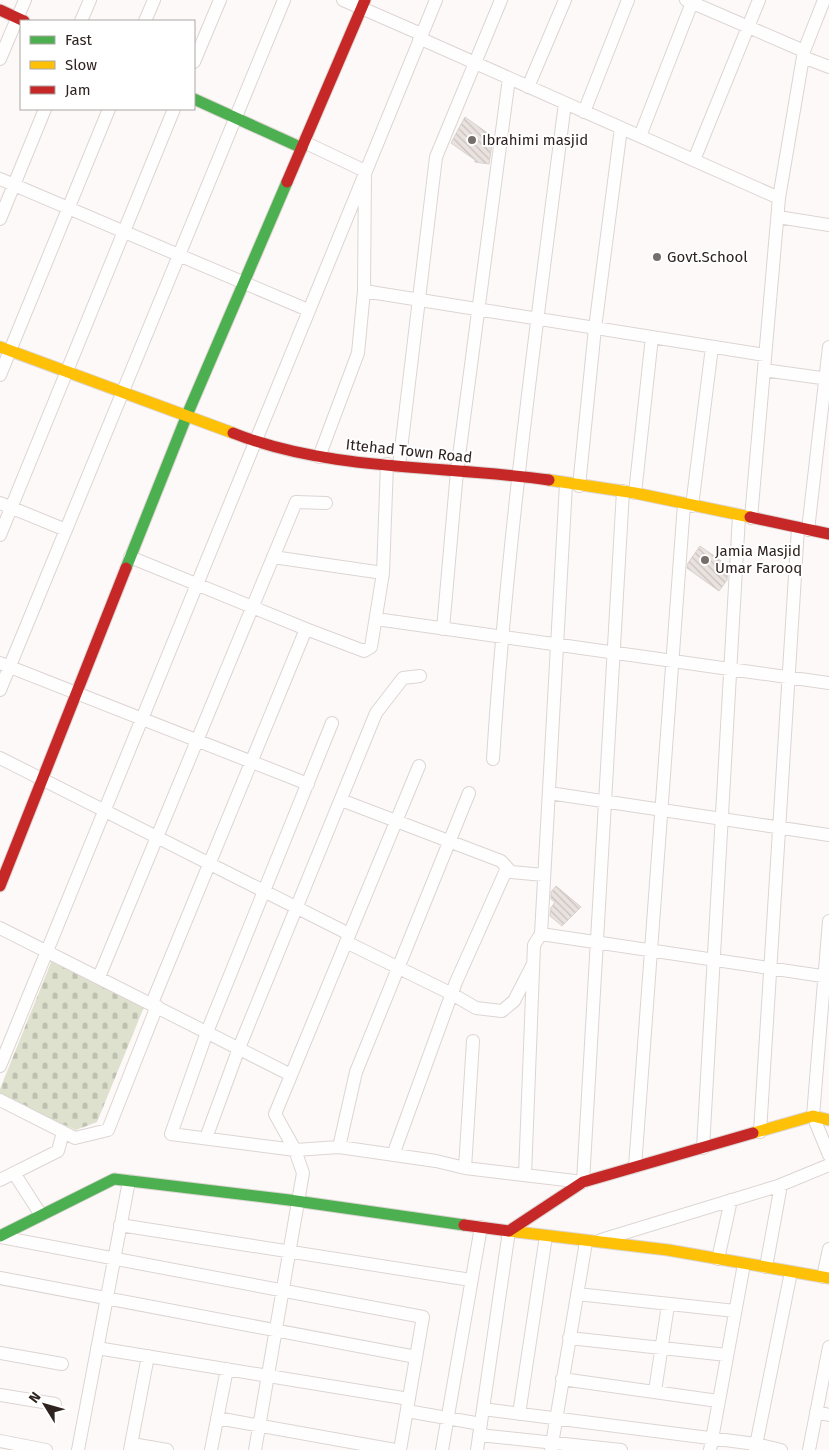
<svg xmlns="http://www.w3.org/2000/svg" width="829" height="1450" font-family="'Fira Sans',sans-serif">
<defs>
<pattern id="cemetery-stones" width="16" height="16" patternUnits="userSpaceOnUse" patternTransform="scale(1.25)"><rect width="16" height="16" fill="#dee1ce"/><path d="M2 7V4a2 2 0 0 1 4 0v3zM10 15v-3a2 2 0 0 1 4 0v3z" fill="#bfc1b0"/></pattern>
<pattern id="building-back-hatch" width="6" height="6" patternUnits="userSpaceOnUse" patternTransform="scale(1.25)"><rect width="6" height="6" fill="#e9e2de"/><path d="M-1 5l2 2M0 0l6 6M5-1l2 2" fill="none" stroke="#c8c2be"/></pattern>
</defs>
<rect width="100%" height="100%" fill="#fdf9f8"/>
<path fill="url(#cemetery-stones)" d="M52,960L144,1007L97,1122L76,1130L0,1096V1089Z"/>
<path fill="url(#building-back-hatch)" stroke="#d8d1cd" d="M465,117L493,137L489,164L475,162V160L451,143Z
M700,546L728,566L727,580L719,591L687,568L688,563Z
M556,886L581,907L562,926L550,916L551,908L555,902L551,899V892Z"/>
<g fill="none" stroke-linecap="round" stroke-linejoin="round">
<g stroke="#dcd5d2" stroke-width="14">
<path id="street" d="M343,0L421,34
M686,0L804,51
M81,21L90,0
M145,21L154,0
M419,38L779,198
M803,57L829,67
M0,59L25,0
M194,62L220,0
M528,87L565,0
M584,112L628,0
M640,136L693,0
M304,142L365,171L364,291L358,353L319,457
M694,160L759,0
M0,179L308,310
M778,217L829,225
M0,219L45,109
M364,291L765,355
M764,370L829,379
M0,375L109,109
M399,466L436,157L501,0
M579,486L595,328L621,128
M635,493L652,337
M0,503L66,530
M692,506L712,347
M751,518L779,198L804,51L824,0
M808,530L829,347
M0,535L174,109
M130,557L306,629
M273,557L383,573
M376,619L829,683
M443,629L457,471L509,78
M0,663L308,784
M0,690L284,0
M332,723L207,1032L171,1134L295,1150L339,1147L436,1161L465,1168L583,1182L623,491
M0,758L349,934
M493,759C507,538 537,322 565,103
M549,793L829,835
M341,800L501,861L511,872L544,875
M829,921L813,1116L829,1155
M0,928L291,1075
M541,934L829,977
M346,942L452,994L476,1008L502,1011L514,1001L532,966
M99,977L296,502L326,503
M152,1003L306,629L364,651L371,647L383,573L387,464
M0,1066L436,0
M0,1100L75,1138L108,1130L157,1006
M760,1132L798,528
M206,1138L239,1048L376,713L403,678L420,676
M339,1147L356,1072L469,793
M703,1148L739,516
M393,1155L456,982L507,868
M635,1167L684,504
M465,1168L473,1041
M14,1173L41,1215
M525,1175L534,945L541,934L566,484
M0,1180L58,1151L63,1132
M120,1225L471,1280
M0,1237L423,1317L400,1450
M601,1240L778,1186L829,1165
M718,1259L731,1200
M766,1267L781,1185
M823,1277L829,1249
M0,1278L416,1357
M577,1294L735,1311
M569,1338L727,1355
M97,1348L409,1399
M0,1353L62,1364
M562,1379L718,1401
M655,1391L668,1305
M0,1395L55,1404
M483,1409L756,1444L781,1450
M407,1411L481,1424
M816,1412L829,1415
M519,1414L546,1236
M217,1418L395,1450
M479,1435L621,1450
M0,1441L46,1450
M132,1444L167,1450
M78,1450L129,1181
M130,1450L148,1356
M211,1450L227,1369
M255,1450L303,1173L295,1150L275,1114L419,766
M442,1450L481,1227
M477,1450L509,1231
M551,1450L586,1242
M710,1450L744,1264
M755,1450L791,1272
M809,1450L829,1347"/>
</g>
<g stroke="#dcd5d2" stroke-width="13">
<path id="fast" d="M194,99L302,148
M126,568L187,415L287,182
M0,1236L114,1179L289,1200L464,1225"/>
</g>
<g stroke="#dcd5d2" stroke-width="13">
<path id="slow" d="M0,347L233,433
M549,480L635,493L750,517
M753,1133L813,1116L829,1120
M509,1231L668,1250L829,1278"/>
</g>
<g stroke="#dcd5d2" stroke-width="13">
<path id="jam" d="M0,10L24,21
M287,182L365,0
M233,433C331,472 446,465 549,480
M750,517L829,534
M0,886L126,568
M464,1225L509,1231L583,1182L753,1133"/>
</g>
<use href="#street" stroke="#fffefe" stroke-width="12"/>
<use href="#fast" stroke="#4caf50" stroke-width="11"/>
<use href="#slow" stroke="#ffc107" stroke-width="11"/>
<use href="#jam" stroke="#c62828" stroke-width="11"/>
</g>
<g fill="#766e6b" stroke="#fff" stroke-width="2">
<circle cx="472" cy="140" r="5"/>
<circle cx="657" cy="257" r="5"/>
<circle cx="705" cy="560" r="5"/>
</g>
<g text-anchor="middle" dominant-baseline="central" stroke-width="4" stroke-linejoin="round" paint-order="stroke">
<g font-size="15" fill="#2e231f" stroke="#fff" text-anchor="start">
<text x="482" y="140">Ibrahimi masjid</text>
<text x="667" y="257">Govt.School</text>
<text x="715" y="551">Jamia Masjid<tspan x="715" dy="17">Umar Farooq</tspan></text>
</g>
<g font-size="15" fill="#2e231f" stroke="#fff">
<text transform="translate(409 451) rotate(6)">Ittehad Town Road</text>
</g>
</g>
<rect x="20" y="20" width="175" height="90" fill="#ffffff" stroke="#aba7a5"/>
<rect x="30" y="36" width="25" height="8" fill="#4caf50" stroke="#aba7a5"/>
<text x="65" y="45" font-size="15" fill="#2e231f">Fast</text>
<rect x="30" y="61" width="25" height="8" fill="#ffc107" stroke="#aba7a5"/>
<text x="65" y="70" font-size="15" fill="#2e231f">Slow</text>
<rect x="30" y="86" width="25" height="8" fill="#c62828" stroke="#aba7a5"/>
<text x="65" y="95" font-size="15" fill="#2e231f">Jam</text>
<g transform="translate(45 1405) rotate(307)" stroke="#ffffff" stroke-width="4" paint-order="stroke">
<path d="M0-4L9 19L0 12L-9 19Z" fill="#2e231f"/>
<text y="-8" font-size="14" font-weight="bold" text-anchor="middle" fill="#2e231f">N</text>
</g>
</svg>
